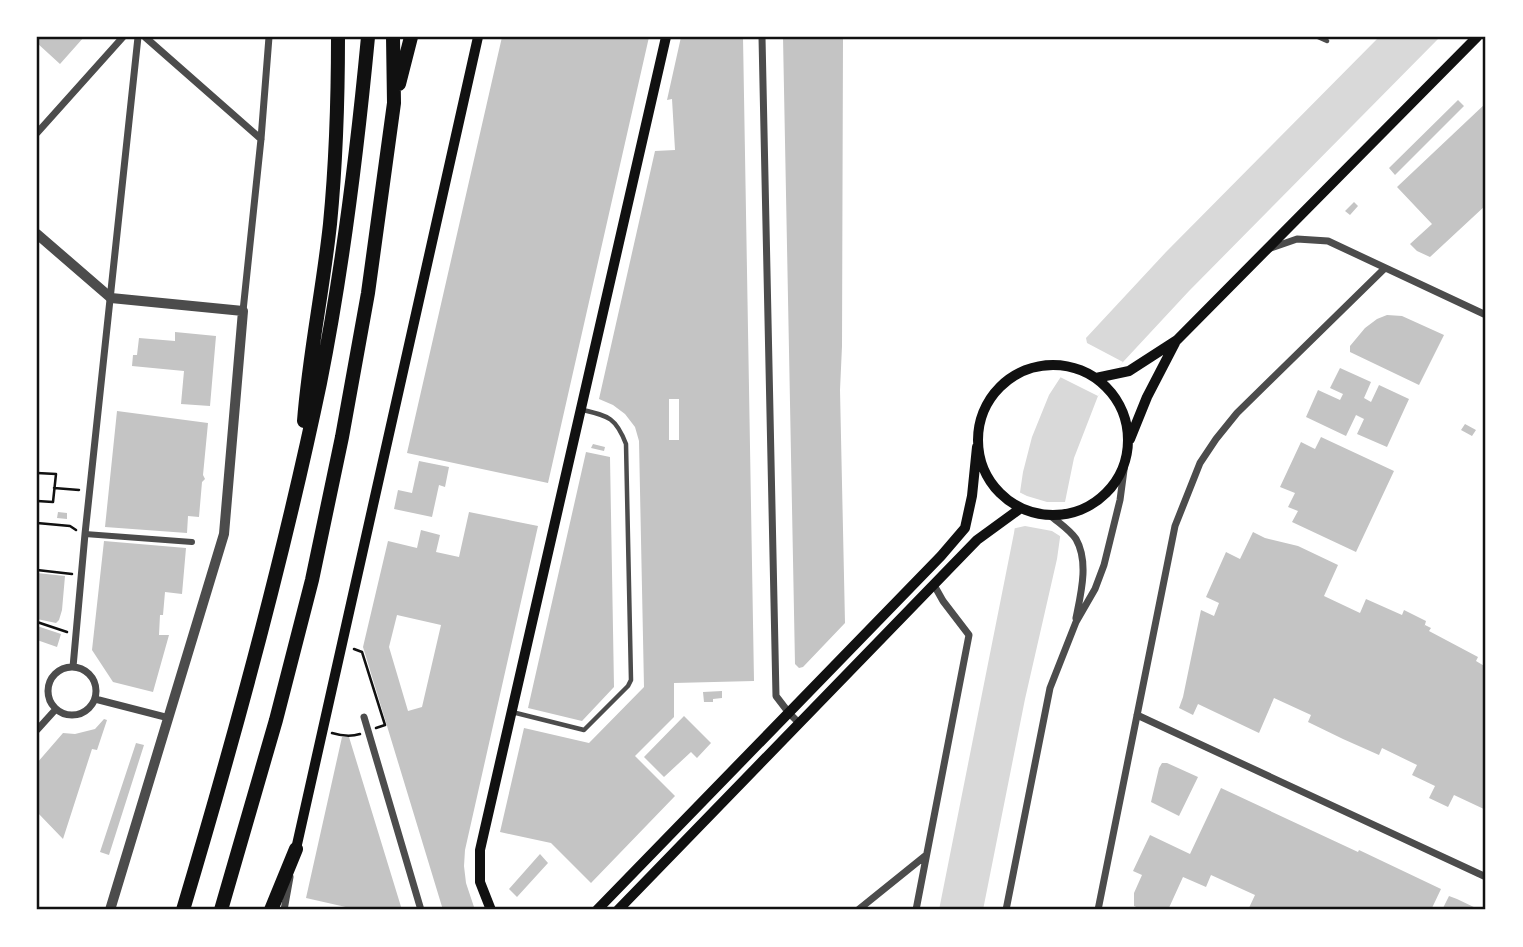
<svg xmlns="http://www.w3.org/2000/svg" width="1523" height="947" font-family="'Exo 2',sans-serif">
<rect width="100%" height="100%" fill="#fff"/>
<path fill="#d9d9d9" d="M1379,37H1440L1189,291L1123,362L1098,396L1074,458L1065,502L1057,559L1025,699L983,910H939L1014,533L1023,472L1032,437L1049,395L1086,338L1166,252Z"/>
<path fill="#fff" d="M1083,336L1086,338L1087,343L1123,362L1098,396L1060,377H1056Z
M1017,491L1027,496L1047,502H1065L1069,500L1063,538L1052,531L1025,526L1012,529Z"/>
<path fill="#c4c4c4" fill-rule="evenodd" d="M37,37H84L60,64L37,43Z
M502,37H649L548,483L407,453Z
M681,37H743L754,681L674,683V717L635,756L675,796L591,883L551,843L500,832L524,728L589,743L644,687L639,441L635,427L625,414L613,405L599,399L655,151L675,150L672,99L667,100ZM669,399H679V440H669Z
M783,37H843L842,346L840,390L845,623L803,667L799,668L795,664Z
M1458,100L1464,106L1395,175L1389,168Z
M1486,103V205L1430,257L1417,251L1410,244L1432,224L1397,187Z
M1354,202L1358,206L1350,215L1345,211Z
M1387,315L1402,316L1444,335L1419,385L1350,352V346L1365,328L1377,319Z
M175,332L216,336L210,406L181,404L184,371L132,366L133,355H137L139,338L175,341Z
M1340,368L1371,382L1364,398L1371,402L1379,385L1409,399L1387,447L1357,434L1364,419L1356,415L1346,436L1306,417L1318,390L1340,400L1343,394L1330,388Z
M117,411L208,423L203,475L205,479L202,482L199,517L188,516L187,533L105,527Z
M1465,424L1476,430L1472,436L1461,430Z
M1321,437L1394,471L1356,552L1292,522L1298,511L1288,507L1295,493L1280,487L1301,442L1315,449Z
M593,444L605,447L604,451L591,448Z
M586,452L610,457L614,687L582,721L528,708Z
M419,461L449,467L445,487L439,485L432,517L394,509L398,490L412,493Z
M58,512L67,513V519L57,518Z
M469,512L538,526L465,850L464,866L466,883L475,910H443L363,647L388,541L417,548L421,530L440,535L436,552L459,557ZM397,615L441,625L422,707L408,711L389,647Z
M1253,532L1265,538L1298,546L1338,565L1324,596L1360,613L1366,599L1402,615L1404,610L1426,621L1424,628L1425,625L1431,628L1429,631L1478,657L1476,661L1486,667V810L1454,795L1448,807L1429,798L1435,786L1412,775L1417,765L1382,748L1379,755L1343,739L1308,722L1311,715L1274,698L1259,733L1198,704L1193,715L1179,708L1183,697L1201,610L1214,616L1219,603L1206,597L1226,552L1240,559Z
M104,541L186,548L182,594L165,592L163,615H160L159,635H169L153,692L113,682L92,650Z
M37,573L65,576L62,610L59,620L56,623L37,619Z
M37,626L61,634L57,647L37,640Z
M722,691V698L713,699V702H704L703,692Z
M684,716L711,743L697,758L691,752L664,777L644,757Z
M104,719L107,720L97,750L92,749L63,839L37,812V763L63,733L75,734L95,729Z
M342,737H349L402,910H359L306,898Z
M136,743L144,745L109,855L100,852Z
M1162,763H1167L1198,777L1179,816L1151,802L1159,768Z
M1221,788L1358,852L1359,850L1441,889L1432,908L1438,910H1248L1255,895L1211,875L1206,887L1183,877L1168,910H1143L1134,906V893L1142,875L1133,871L1150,835L1190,854Z
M540,854L548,863L517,897L509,889Z
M1449,896L1457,899L1480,910H1442Z"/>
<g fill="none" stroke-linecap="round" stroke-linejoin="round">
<path stroke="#111" stroke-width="2.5" d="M37,473L56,474L53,502L37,501
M54,488L79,490
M37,523L70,526L76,530
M37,570L72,574
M37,622L67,632
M354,649L362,652L385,725L376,728
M332,733C342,736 350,737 360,734"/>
<path stroke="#4c4c4c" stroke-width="4.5" d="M1318,37L1327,41
M512,712L584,730L628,686L631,680L626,444C616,418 609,416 583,410"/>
<path stroke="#4c4c4c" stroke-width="6" d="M85,534L192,542"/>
<path stroke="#4c4c4c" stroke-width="7" d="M145,37L261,139
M762,37L776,696L789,713L799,723
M37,133L123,37
M1271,248L1297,239L1328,241L1486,315
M243,311L261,139L269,37
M1051,516C1059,523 1070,530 1076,539C1089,562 1081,593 1076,618
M48 691a24 24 0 1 1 48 0a24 24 0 1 1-48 0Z
M73,667L85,534L138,37
M95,699L169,718
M1137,715L1486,877
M364,717L421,910
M37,730L56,709
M284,910L290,877
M858,910L925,856
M916,910L969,635L943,601L934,585
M1006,910L1050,688L1076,622L1095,589L1104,565L1120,500L1126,455
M1098,910L1175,526L1200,463L1216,439L1237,413L1385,268"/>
<path stroke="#4c4c4c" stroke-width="10" d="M37,234L111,298L243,311L224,534L110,910"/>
<path stroke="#111" stroke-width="10" d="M978 440a75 75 0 1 1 150 0a75 75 0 1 1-150 0Z
M1096,378L1129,371L1177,340L1477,37
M1130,439L1147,397L1175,343
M296,849L478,37
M491,910L480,882V850L666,37
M597,910L941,556L965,528L972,496L977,447
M618,910L977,540L1021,508"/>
<path stroke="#111" stroke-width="14" d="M399,84L411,37
M304,421C309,355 323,290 330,224C336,162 338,99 338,37
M183,910C235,736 283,560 320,383C343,268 357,153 368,37
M221,910L276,720L312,580L342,437L368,293L394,103L393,37
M271,910L296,849"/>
</g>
<rect width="1523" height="947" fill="none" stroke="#ffffff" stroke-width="77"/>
<rect x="38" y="38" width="1446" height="870" fill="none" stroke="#111" stroke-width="2.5"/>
</svg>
